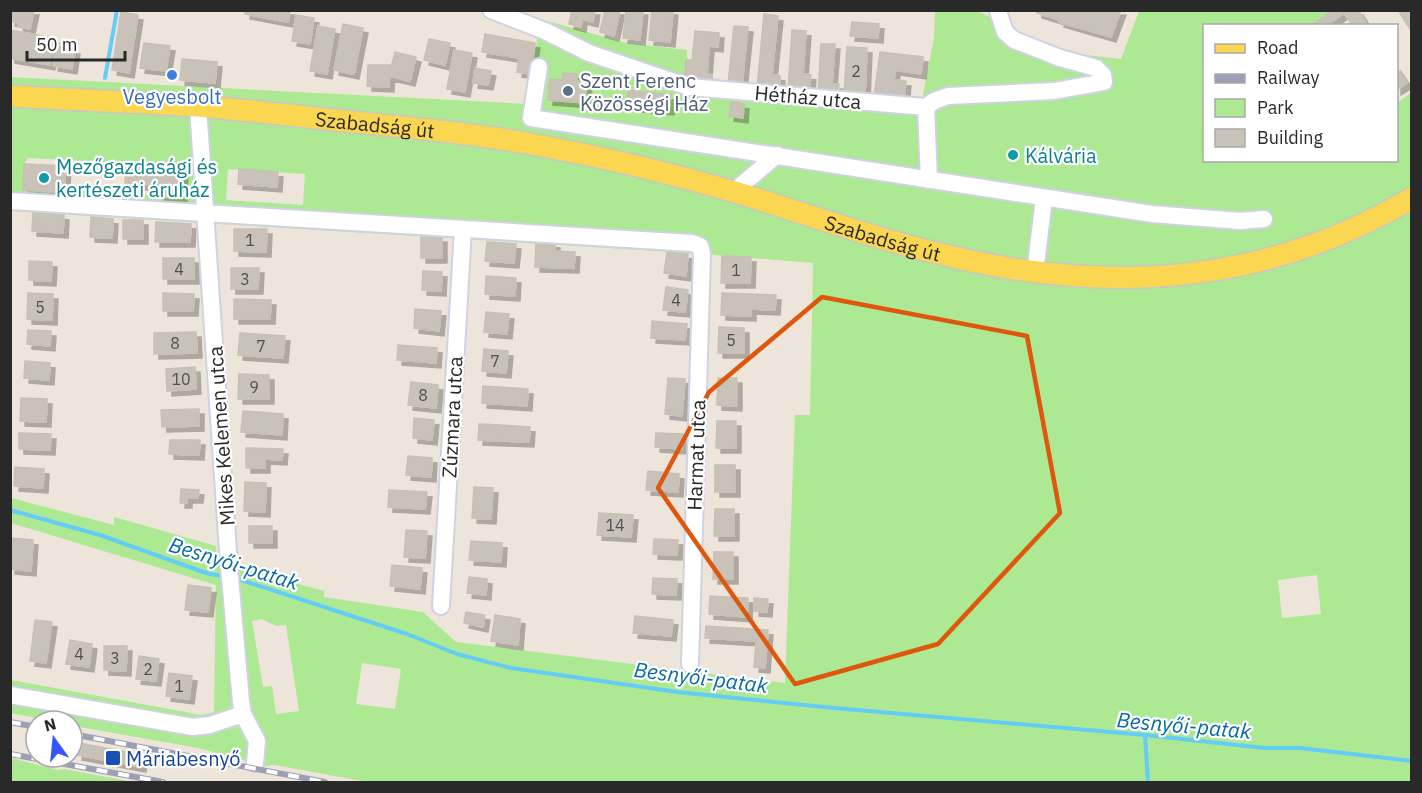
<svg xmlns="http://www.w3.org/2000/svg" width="1422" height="793" font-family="'IBM Plex Sans',sans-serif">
<defs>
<filter id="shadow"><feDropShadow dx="5" dy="5" stdDeviation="0" flood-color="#0004"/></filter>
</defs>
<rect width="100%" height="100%" fill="#ede5da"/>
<path fill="#ade892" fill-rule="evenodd" d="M935,11H977L990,17L999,28L1069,53L1121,59L1139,11H1333L1311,25L1204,26V160H1396L1397,103L1411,93V190L1302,243L1173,268L1059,267V285C1081,288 1104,288 1127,287C1226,286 1326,263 1411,211V782H367L275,765L265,766L198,748L74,726L72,721H51L11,713V680L202,715L214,712L216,585L11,523V498L114,525V517L216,546L217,562L324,591V597L423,612L456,642L785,683L795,415H810L813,263L690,253L11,211L10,77L528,104L540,19L626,43L687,50L688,82L922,100L934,38ZM28,158L183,166L182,197L64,190V193L23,190L24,164ZM228,169L305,174L303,205L226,200ZM1317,575L1321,614L1282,618L1278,580ZM262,619L276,626L286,625L299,711L276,714L272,686L263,687L252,621ZM362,663L401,669L395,709L356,704Z
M11,758L58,770L64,769L133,782H11Z"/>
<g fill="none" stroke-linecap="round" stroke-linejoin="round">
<path stroke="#64cdf7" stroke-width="4" d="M105,78L117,10
M10,510L100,535L209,574L224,576
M235,578L407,634L457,654L511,668L677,692L834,708L1145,735L1264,748H1300L1412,761
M1145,735L1148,782"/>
</g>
<path fill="#c8c2b9" stroke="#c8c1b3" stroke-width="1.5" filter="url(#shadow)" d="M13,10H34L30,29L18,27L19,23L10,21Z
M246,10H290L288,22L245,14Z
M572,10H595L593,22L582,19L581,27L569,24Z
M605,10H620L614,36L600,32Z
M626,10H643L640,40L623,38Z
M652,10H673L670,42L649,40Z
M1037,10L1097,11L1121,10L1111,37L1059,22L1060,20L1037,13Z
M1333,10H1358L1368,26H1353L1344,13L1326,26H1311Z
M1398,10H1412V32Z
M121,12L138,15L129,73L112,70Z
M764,14L778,16L772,75L780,76L779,90L757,88Z
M296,15L314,18L310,44L292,41Z
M852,22L879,24L878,38L850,36Z
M343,24L363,28L354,74L334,70Z
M318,26L335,29L327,74L310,71Z
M734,26L748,27L742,85L728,84Z
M10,30L54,38L50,65L10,58Z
M792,30L806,31L803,74L811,75L809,91L788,90Z
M695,31L719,33L718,47L709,46L707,74L712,75L711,83L693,82V77L685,76L686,60H692Z
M485,34L535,43L530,74L517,72L519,58L482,52Z
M429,39L450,43L445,65L424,60Z
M144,43L170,46L166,71L140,68Z
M821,44H835L832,84H839L838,95L818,94Z
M56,46L75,49L72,69L53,66Z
M847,47L867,48L865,95L844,94Z
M454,50L472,53L465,92L447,89Z
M395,52L416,57L410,81L389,76Z
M880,52L923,57L921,74L895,70L894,80L906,81L904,100L874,96Z
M182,59L217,62L215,83L180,80Z
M368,65H390L389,87L367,86Z
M1396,67L1407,83L1396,90Z
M475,68L491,71L488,85L473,83Z
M563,73L577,74V81L587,82L585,103L548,100L550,79L563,80Z
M628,90L671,95L669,110L627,106Z
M731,102L744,104L743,118L729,116Z
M126,163L183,166L182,198L159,197L160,186L125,184Z
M24,164L66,166L64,193L23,190Z
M239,169L278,172L277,187L238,184Z
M33,212L64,215L63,233L32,231Z
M91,217L113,219L112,238L90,237Z
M123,220H143V239H123Z
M156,222L191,224L190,242H155Z
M234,229H267L266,252L234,251Z
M421,237H442V258H421Z
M487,242L516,244L514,263L485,261Z
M536,242L555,243V251L575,252L574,268L535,267Z
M667,252L688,254L686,276L664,273Z
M722,256L751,257L750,283H721Z
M163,258H194V279H163Z
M29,261L52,262L51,281L29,280Z
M231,268H259L258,289H231Z
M423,271L442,272L441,291L422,290Z
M486,276L516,278L515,296L485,294Z
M666,287L688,290L685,312L663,310Z
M28,293L53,294L52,320L27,319Z
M163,293L194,294L193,311H163Z
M722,293L776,295L775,310L751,309V316L721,315Z
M234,299L271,300L270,319H234Z
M415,309L441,311L439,331L414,328Z
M486,312L509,314L507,334L484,332Z
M652,321L687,324L685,340L651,338Z
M719,327L744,328V353H718Z
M28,330L51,331L50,346L27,344Z
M196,332L197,353L154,354V333Z
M240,333L285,336L283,358L238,355Z
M398,345L437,348L436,363L397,360Z
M484,349L508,351L506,373L482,371Z
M25,361L50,363L49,380L24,378Z
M195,367L196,389L167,391L166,369Z
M239,374L269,375V399H238Z
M668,378L685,379L682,416L665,414Z
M718,378H737V406L717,405Z
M411,382L438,385L436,408L408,405Z
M483,386L528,389L527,406L482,403Z
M21,398L47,399L46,422L20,421Z
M199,409V426L162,427L161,410Z
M243,411L283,414L282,435L241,432Z
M414,418L434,420L432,440L413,438Z
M717,421H736V448H716Z
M479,424L501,425L500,441L478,440Z
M501,425L530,427L529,442L500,441Z
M19,433L51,434L50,450L19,449Z
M656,433L683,434L682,449L655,447Z
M170,440H200L199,455L169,454Z
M246,448L283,449L282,460L265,459V468H246Z
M408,456L432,458L431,477L406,475Z
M715,465H735V492H715Z
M15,467L44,469L43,488L14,486Z
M648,471L679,474L678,492L646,490Z
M245,482L266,483L265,512L244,511Z
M474,487L493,488L491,519L472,518Z
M181,489L199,490L198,498H187V503H180Z
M389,490L427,492L425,509L388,507Z
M715,509H734V536H714Z
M599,513L633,515L631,537L597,535Z
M249,526H272V543H249Z
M406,530L427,531L425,558L404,557Z
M10,538L33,540L31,571L10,569Z
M654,539L678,540L677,555L653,554Z
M471,541L502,543L501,562L469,560Z
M714,552H733V579H713Z
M392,565L422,568L420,589L390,586Z
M469,577L487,579L486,595L467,593Z
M653,578L677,579L676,595L652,594Z
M188,585L211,588L208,612L185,610Z
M710,596L748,598L747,617L709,614Z
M754,598L768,599L767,612L754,611Z
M466,612L485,615L483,627L464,623Z
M495,615L520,619L518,645L491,641Z
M635,616L673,620L671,636L633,633Z
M35,620L52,622L46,663L30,661Z
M706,626L768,630L765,668L754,667L756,641L705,638Z
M70,640L92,644L89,667L66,664Z
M104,646H127L126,671L104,670Z
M139,656L159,659L156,681L136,679Z
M169,673L192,676L189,699L166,696Z
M79,743L143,755L141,767L77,755Z"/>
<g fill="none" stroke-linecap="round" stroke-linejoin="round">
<g stroke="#cfd2e3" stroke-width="20">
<path id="minor" d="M491,10L545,31L589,53L689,87L926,107
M539,67L531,118L1152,214L1240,221L1264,219
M198,106L229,566L241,702L243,714L257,741L255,763
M926,107L934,101L948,96L1054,91L1104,82L1103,75L1096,68L1060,58L1014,40L1005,32L998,11
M926,107L929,180
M733,192L777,155
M10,201L692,243L700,246L702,254L690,664
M1035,273L1044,198
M441,606L463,229
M10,695L193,727L210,725L243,714"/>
</g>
<g stroke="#c7c7c7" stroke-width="24">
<g id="major">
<path id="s1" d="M10,96C73,100 135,102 198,106C243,110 289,115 334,120C404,127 473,133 542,146C607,158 674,174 738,193C807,214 875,239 945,255C1108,295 1265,285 1412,198"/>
</g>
</g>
<use href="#minor" stroke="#fff" stroke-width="16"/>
<use href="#major" stroke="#fad651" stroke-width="21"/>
<g stroke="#9c9fb5" stroke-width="6">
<path id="rail" d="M10,722L36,727
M72,734L325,782
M10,754L163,782"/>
</g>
<use href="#rail" stroke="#fff" stroke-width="4" stroke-dasharray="11" stroke-linecap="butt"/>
</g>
<path fill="none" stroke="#de570d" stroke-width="4.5" stroke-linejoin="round" d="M822,297L1027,336L1060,513L938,644L795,684L658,488L709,392Z"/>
<circle fill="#3f7fe0" stroke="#fff" stroke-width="2" cx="172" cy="75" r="6"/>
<circle fill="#5c6f8a" stroke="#fff" stroke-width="2" cx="568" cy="91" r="6"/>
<g fill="#0f9aa8" stroke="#fff" stroke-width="2">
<circle cx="1013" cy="155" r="6"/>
<circle cx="44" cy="178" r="6"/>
</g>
<rect fill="#1a4fb4" stroke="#fff" stroke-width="2" x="105" y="750" width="16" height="16" rx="3"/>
<g text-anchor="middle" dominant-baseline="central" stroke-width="4.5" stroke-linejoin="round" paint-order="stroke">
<g font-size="16" fill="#514f4d">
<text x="856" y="71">2</text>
<text x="250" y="240">1</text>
<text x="179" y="269">4</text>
<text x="736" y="270">1</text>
<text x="245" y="279">3</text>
<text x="676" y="300">4</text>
<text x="40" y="307">5</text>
<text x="731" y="340">5</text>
<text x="175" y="343">8</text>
<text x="261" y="346">7</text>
<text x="495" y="361">7</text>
<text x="181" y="379">10</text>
<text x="254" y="387">9</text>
<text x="423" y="395">8</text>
<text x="615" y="525">14</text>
<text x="79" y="654">4</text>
<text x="115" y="658">3</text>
<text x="148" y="669">2</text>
<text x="179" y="686">1</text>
</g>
<g font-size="20" fill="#4e5e75" stroke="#fff" text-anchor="start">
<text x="580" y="80">Szent Ferenc<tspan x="580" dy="23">Közösségi Ház</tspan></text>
</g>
<g font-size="20" fill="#366cbe" stroke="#fff">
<text x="172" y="96">Vegyesbolt</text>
</g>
<g font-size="20" fill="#292929" stroke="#fff">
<text transform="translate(808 97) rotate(5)">Hétház utca</text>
<text stroke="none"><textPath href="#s1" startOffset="366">Szabadság út</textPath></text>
<text stroke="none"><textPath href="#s1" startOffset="888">Szabadság út</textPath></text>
<text transform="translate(452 417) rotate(-87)">Zúzmara utca</text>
<text transform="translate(221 436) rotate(-94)">Mikes Kelemen utca</text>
<text transform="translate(696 455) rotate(-88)">Harmat utca</text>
</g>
<g font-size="20" fill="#0d838f" stroke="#fff" text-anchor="start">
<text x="1025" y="155">Kálvária</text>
<text x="56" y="166">Mezőgazdasági és<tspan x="56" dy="23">kertészeti áruház</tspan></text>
</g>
<g font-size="20" fill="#164399" stroke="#fff" text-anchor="start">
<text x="126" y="758">Máriabesnyő</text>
</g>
<g font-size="21" font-style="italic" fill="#0469a2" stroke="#fff">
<text transform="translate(234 563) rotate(17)">Besnyői-patak</text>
<text transform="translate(701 677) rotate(7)">Besnyői-patak</text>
<text transform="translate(1184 725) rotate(5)">Besnyői-patak</text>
</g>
</g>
<rect width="1422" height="793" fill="none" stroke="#292929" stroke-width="24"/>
<rect x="1203" y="24" width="195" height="138" fill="#ffffff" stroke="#a9a9a9" stroke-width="1.5"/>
<rect x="1215" y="44" width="30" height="9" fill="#fad651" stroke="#a9a9a9" stroke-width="1.5"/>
<text x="1257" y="54" font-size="18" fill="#292929">Road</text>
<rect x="1215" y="74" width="30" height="9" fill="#9c9fb5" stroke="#a9a9a9" stroke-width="1.5"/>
<text x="1257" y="84" font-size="18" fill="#292929">Railway</text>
<rect x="1215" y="99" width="30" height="18" fill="#ade892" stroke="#a9a9a9" stroke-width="1.5"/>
<text x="1257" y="114" font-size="18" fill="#292929">Park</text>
<rect x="1215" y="129" width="30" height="18" fill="#c8c2b9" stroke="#a9a9a9" stroke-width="1.5"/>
<text x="1257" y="144" font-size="18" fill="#292929">Building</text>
<g transform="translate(54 739) rotate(345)"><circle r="28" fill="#ffffff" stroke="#a9a9a9" stroke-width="1.5"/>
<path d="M0-4.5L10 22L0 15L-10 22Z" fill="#3456ff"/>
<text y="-9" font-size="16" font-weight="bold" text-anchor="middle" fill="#292929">N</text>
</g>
<path d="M27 51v9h98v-9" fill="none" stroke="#292929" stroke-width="3"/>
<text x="36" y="51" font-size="18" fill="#292929" stroke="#ffffff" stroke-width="4.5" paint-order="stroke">50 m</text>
</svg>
